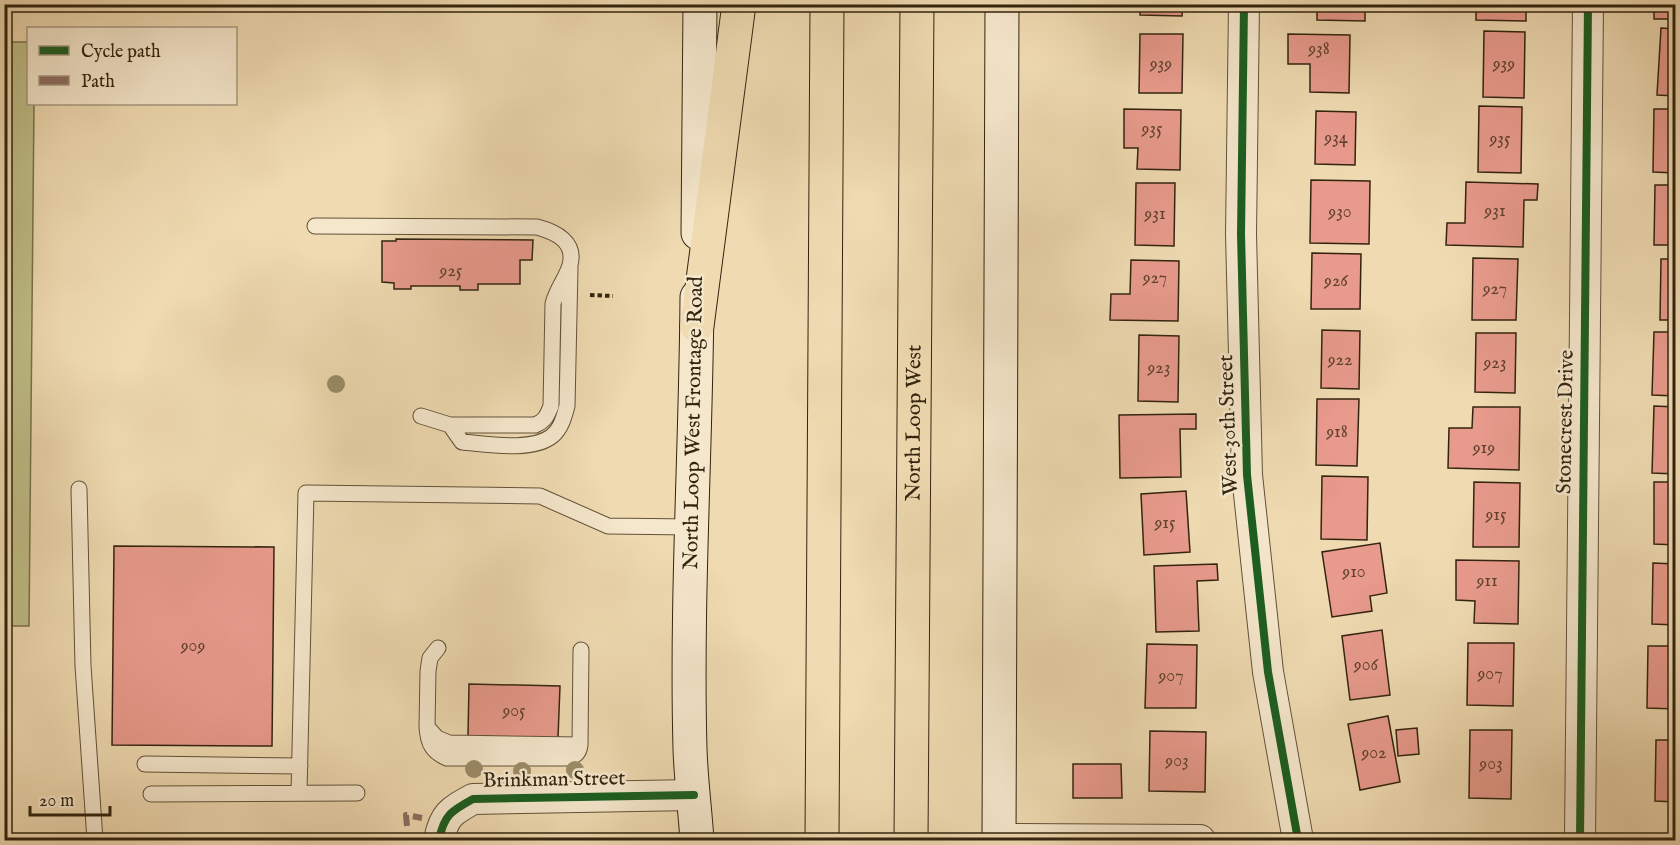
<svg xmlns="http://www.w3.org/2000/svg" width="1680" height="845" font-family="'IM FELL English',serif">
<rect width="100%" height="100%" fill="#efdab1"/>
<filter id="stains"><feTurbulence type="fractalNoise" baseFrequency=".00333" numOctaves="4"/><feColorMatrix values="0 0 0 0 .2 0 0 0 0 .09 0 0 0 0 .02 0 0 0 .5 -.17"/></filter>
<radialGradient id="worn" r=".72"><stop offset=".6" stop-color="#630" stop-opacity="0"/><stop offset="1" stop-color="#630" stop-opacity=".3"/></radialGradient>
<path fill="#bfbe87" stroke="#79714b" stroke-width="1.5" d="M4,42H28V104H34L29,626H4Z"/>
<path fill="#e89a8c" stroke="#33240f" stroke-width="1.5" d="M1140,4H1183L1182,16L1140,15Z
M1317,4H1365V21L1317,20Z
M1476,4H1526V21L1476,20Z
M1654,4H1676V19H1654Z
M1661,28L1676,29V96L1657,95Z
M1484,31L1525,32L1524,98L1483,97Z
M1140,34H1183L1182,93H1139Z
M1288,34L1350,35L1349,93L1310,92V64H1288Z
M1479,106L1522,107L1521,173L1478,172Z
M1124,109L1181,110L1180,170L1137,169L1138,148H1124Z
M1654,109H1676V173L1653,172Z
M1316,111L1356,112L1355,165L1315,164Z
M1311,180L1370,181L1369,244L1310,243Z
M1466,182L1538,184L1537,200H1524L1523,247L1446,245L1447,223H1465Z
M1136,183H1175L1174,246L1135,245Z
M1655,185H1676V245H1654Z
M396,239L533,240L532,260H520V284H478V290H460V286H411V289H394V283L382,282V241H396Z
M1312,253L1361,254L1360,309H1311Z
M1473,258L1518,259L1516,320H1472Z
M1661,259H1676V320H1660Z
M1131,260L1179,261L1178,321L1110,320L1111,294H1130Z
M1322,330L1360,331L1359,389L1321,388Z
M1654,332H1676V396L1652,395Z
M1476,333H1516L1515,393L1475,392Z
M1139,335L1179,336L1178,402L1138,401Z
M1317,399H1359L1357,466L1316,465Z
M1654,406L1676,407V474L1652,473Z
M1473,407H1520L1519,470L1448,468L1449,428H1472Z
M1196,414V429H1180L1181,477L1120,478L1119,415Z
M1322,476L1368,477L1367,540L1321,539Z
M1474,482L1520,483L1519,547H1473Z
M1654,482H1676V545L1654,544Z
M1186,491L1190,552L1144,555L1141,494Z
M1380,543L1387,593L1370,596L1372,611L1332,617L1322,552Z
M114,546L274,547L272,746L112,745Z
M1456,560L1519,561L1518,624L1474,623L1475,601L1456,600Z
M1653,563L1676,564V625L1652,624Z
M1217,564L1218,580L1197,581L1199,631L1156,632L1154,566Z
M1382,630L1390,695L1350,700L1342,636Z
M1468,643H1514L1513,706L1467,705Z
M1147,644L1197,645L1196,708H1145Z
M1648,646H1676V709L1647,708Z
M469,684L560,686L558,738L468,736Z
M1388,716L1400,782L1360,790L1348,724Z
M1417,728L1419,754L1398,756L1396,730Z
M1470,730H1512L1511,799L1469,798Z
M1150,731L1206,732L1205,792L1149,791Z
M1656,740H1676V802L1655,801Z
M1073,764H1121L1122,798H1073Z"/>
<g fill="none" stroke-linecap="round" stroke-linejoin="round">
<g stroke="#625238" stroke-width="17">
<path id="lane" d="M315,226L537,227C556,232 576,242 570,265C566,279 556,290 553,304L551,406C547,416 545,421 535,425H450L421,416
M450,425L462,442C487,444 532,452 552,436C561,429 564,417 567,406L570,268
M79,489L83,666L95,840
M438,648L430,658L428,671L427,727L437,738L449,743L580,745L581,650
M427,727C428,743 432,752 447,758H566C575,756 579,754 580,745
M145,764L300,766
M299,793L306,493L540,496L608,526L691,527
M151,794L357,793"/>
</g>
<g stroke="#625238" stroke-width="32">
<path id="street" d="M1244,4L1241,234L1247,475L1268,672L1298,840
M999,839L1200,840
M439,840C444,815 451,811 473,799L694,795
M1580,840L1588,4"/>
</g>
<g stroke="#33240f" stroke-width="35">
<path id="secondary" d="M698,233L700,4
M697,840C695,810 691,780 690,749C686,598 696,447 697,297
M999,840L1002,4"/>
</g>
<g stroke="#33240f" stroke-width="35">
<g id="highway">
<path d="M697,326L739,4"/>
<path d="M822,840L827,4"/>
<path id="s1" d="M911,840L917,4"/>
</g>
</g>
<path stroke="#33240f" stroke-width="4" stroke-dasharray="4.5 3" stroke-linecap="butt" d="M590,295L613,296"/>
<use href="#lane" stroke="#f5e7cc" stroke-width="15"/>
<use href="#street" stroke="#f5e7cc" stroke-width="30"/>
<use href="#secondary" stroke="#f5e7cc" stroke-width="33"/>
<use href="#highway" stroke="#efdab1" stroke-width="33"/>
<path stroke="#8d6e63" stroke-width="6" stroke-dasharray="12 6" stroke-linecap="butt" d="M407,826L406,815L422,818"/>
<g stroke="#f5e7cc" stroke-width="11">
<path id="cycleway" d="M1244,4L1241,234L1247,475L1268,672L1298,840
M439,840C444,815 451,811 473,799L694,795
M1580,840L1588,4"/>
</g>
<use href="#cycleway" stroke="#1b5e20" stroke-width="8"/>
</g>
<g fill="#9b8b68">
<circle cx="336" cy="384" r="9"/>
<circle cx="474" cy="769" r="9"/>
<circle cx="575" cy="770" r="9"/>
<circle cx="522" cy="771" r="9"/>
</g>
<g text-anchor="middle" dominant-baseline="central" stroke-width="5" stroke-linejoin="round" paint-order="stroke">
<g font-size="18" fill="#60422e">
<text x="1319" y="49">938</text>
<text x="1161" y="64">939</text>
<text x="1504" y="64">939</text>
<text x="1152" y="129">935</text>
<text x="1336" y="138">934</text>
<text x="1500" y="139">935</text>
<text x="1495" y="211">931</text>
<text x="1340" y="212">930</text>
<text x="1155" y="214">931</text>
<text x="451" y="271">925</text>
<text x="1155" y="278">927</text>
<text x="1336" y="281">926</text>
<text x="1495" y="289">927</text>
<text x="1340" y="360">922</text>
<text x="1495" y="363">923</text>
<text x="1159" y="368">923</text>
<text x="1337" y="432">918</text>
<text x="1484" y="448">919</text>
<text x="1496" y="515">915</text>
<text x="1165" y="523">915</text>
<text x="1354" y="572">910</text>
<text x="1487" y="581">911</text>
<text x="193" y="646">909</text>
<text x="1366" y="665">906</text>
<text x="1490" y="674">907</text>
<text x="1171" y="676">907</text>
<text x="514" y="711">905</text>
<text x="1374" y="753">902</text>
<text x="1177" y="761">903</text>
<text x="1491" y="764">903</text>
</g>
<g font-size="21" fill="#33240f" stroke="#f5e7cc">
<text transform="translate(1566 422) rotate(-89)">Stonecrest Drive</text>
<text transform="translate(694 423) rotate(-89)">North Loop West Frontage Road</text>
<text stroke="none"><textPath href="#s1" startOffset="417">North Loop West</textPath></text>
<text transform="translate(1229 425) rotate(-92)">West 30th Street</text>
<text transform="translate(554 780) rotate(-1)">Brinkman Street</text>
</g>
</g>
<rect width="1680" height="845" fill="none" stroke="#efdab1" stroke-width="24"/>
<rect x="6" y="6" width="1668" height="833" fill="none" stroke="#33240f" stroke-width="3"/>
<rect x="12" y="12" width="1656" height="821" fill="none" stroke="#33240f" stroke-width="1.5"/>
<rect x="27" y="27" width="210" height="78" fill="#f5e7cc" stroke="#a79980" stroke-width="1.5"/>
<rect x="39" y="46" width="30" height="9" fill="#1b5e20" stroke="#a79980" stroke-width="1.5"/>
<text x="81" y="57" font-size="18" fill="#33240f">Cycle path</text>
<rect x="39" y="76" width="30" height="9" fill="#8d6e63" stroke="#a79980" stroke-width="1.5"/>
<text x="81" y="87" font-size="18" fill="#33240f">Path</text>
<path d="M30 806v9h80v-9" fill="none" stroke="#33240f" stroke-width="3"/>
<text x="39" y="806" font-size="18" fill="#33240f" stroke="#f5e7cc" stroke-width="4.5" paint-order="stroke">20 m</text>
<rect width="100%" height="100%" filter="url(#stains)"/>
<rect width="100%" height="100%" fill="url(#worn)"/>
</svg>
